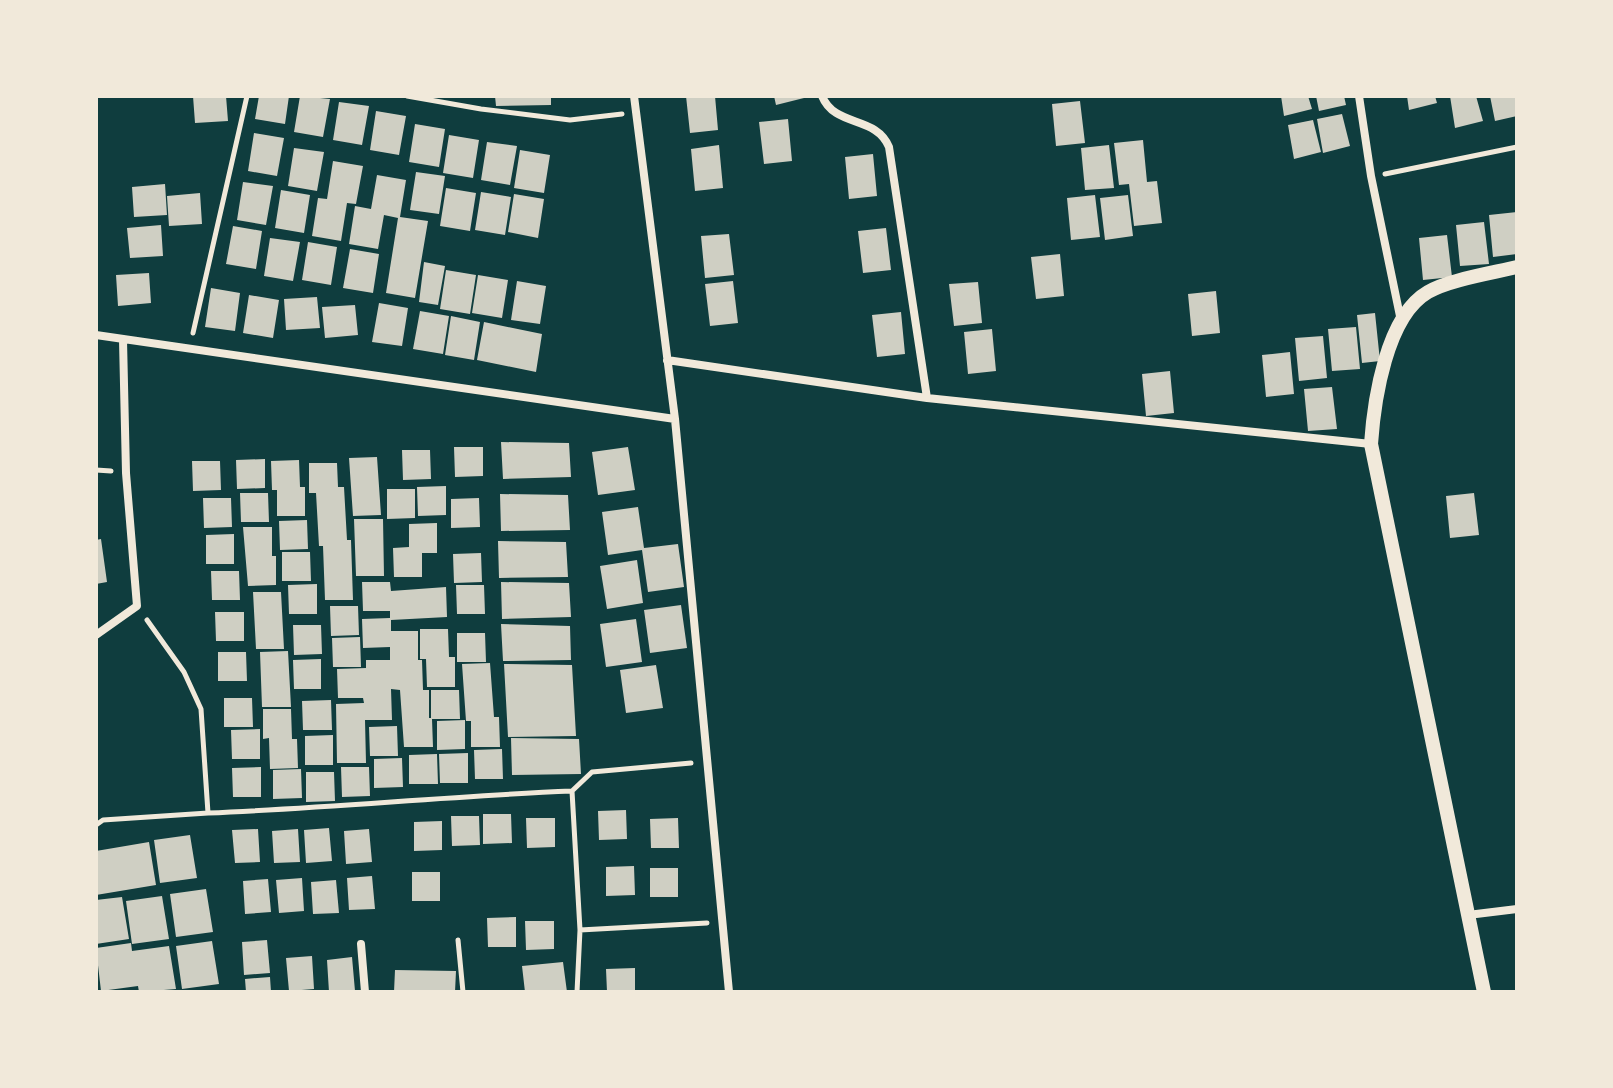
<svg xmlns="http://www.w3.org/2000/svg" width="1613" height="1088" font-family="'IBM Plex Sans',sans-serif">
<rect width="100%" height="100%" fill="#0f3d3e"/>
<path fill="#cfcfc3" d="M193,96H226L228,121L195,123Z
M259,96H289L285,124L255,119Z
M300,96L330,99L323,137L294,132Z
M495,96H551V105L496,106Z
M686,96H715L718,130L690,133Z
M774,96H807L808,97L776,105Z
M1281,96H1308L1312,109L1284,116Z
M1316,96H1344L1346,105L1319,111Z
M1407,96H1435L1437,103L1409,110Z
M1450,96H1476L1483,121L1455,128Z
M1490,96H1517V116L1495,121Z
M1080,101L1085,143L1056,146L1052,104Z
M339,102L369,106L362,145L333,140Z
M376,111L406,116L399,155L370,150Z
M1342,114L1350,146L1323,153L1317,119Z
M788,119L792,161L764,164L759,122Z
M1313,120L1321,152L1294,159L1288,125Z
M415,124L445,129L439,167L409,162Z
M254,133L284,138L277,176L248,171Z
M449,135L479,140L473,178L443,173Z
M1143,140L1147,182L1157,181L1162,223L1134,226L1129,184L1119,185L1114,143Z
M487,142L517,146L510,185L481,180Z
M719,145L723,188L695,191L691,149Z
M1109,145L1114,188L1085,190L1081,148Z
M294,148L324,152L317,191L288,186Z
M520,150L550,155L544,193L514,188Z
M873,154L877,196L849,199L845,157Z
M333,161L363,166L356,204L347,203L341,241L312,236L318,198L327,199Z
M416,172L445,176L439,214L410,210Z
M377,175L406,180L400,217L428,221L415,298L386,293L398,218L384,215L378,249L349,244L355,206L371,209Z
M243,182L273,186L266,225L237,220Z
M165,184L167,215L134,217L132,187Z
M446,188L476,193L470,231L440,226Z
M281,190L310,195L304,233L275,228Z
M481,192L511,197L505,235L475,230Z
M200,193L202,224L169,226L167,196Z
M514,194L544,199L538,238L508,232Z
M1095,195L1100,237L1071,240L1067,198Z
M1128,195L1133,236L1105,240L1100,198Z
M1517,212V254L1493,257L1489,215Z
M1484,222L1489,264L1460,266L1456,225Z
M161,225L163,256L130,258L127,228Z
M233,226L262,231L256,269L226,264Z
M886,228L891,270L863,273L858,231Z
M729,234L734,275L705,278L701,236Z
M1447,235L1452,277L1423,280L1419,238Z
M270,238L300,242L293,281L264,276Z
M308,242L337,247L331,285L302,280Z
M350,249L379,254L373,293L343,288Z
M1060,254L1064,296L1036,299L1031,257Z
M424,262L445,266L438,305L419,302Z
M446,270L476,275L470,314L440,309Z
M149,273L151,303L118,306L116,275Z
M478,275L508,280L502,318L472,313Z
M517,281L546,286L540,324L511,320Z
M733,281L738,323L710,326L705,284Z
M978,282L982,323L954,326L949,284Z
M211,288L240,293L235,331L205,327Z
M1216,291L1220,333L1192,336L1188,294Z
M249,295L279,300L273,338L243,333Z
M317,297L320,328L286,330L284,299Z
M379,303L408,308L402,346L372,342Z
M355,305L358,335L325,338L322,307Z
M420,311L449,316L443,354L413,349Z
M901,312L905,354L877,357L872,315Z
M1375,313L1380,361L1362,363L1357,315Z
M451,316L480,322L474,360L445,355Z
M484,322L542,334L536,372L477,360Z
M1356,327L1360,369L1332,371L1328,329Z
M992,329L996,371L968,374L964,332Z
M1323,336L1327,378L1299,381L1295,338Z
M1290,352L1294,394L1266,397L1262,355Z
M1170,371L1174,413L1146,416L1142,374Z
M1332,387L1337,429L1308,431L1304,389Z
M501,442L569,443L571,477L503,479Z
M454,447H483V476L455,477Z
M628,447L635,490L598,495L592,452Z
M402,450H430L431,479L403,480Z
M377,457L381,515L353,516L349,458Z
M265,459V488L237,489L236,460Z
M299,460L300,487H305V516H277V490H272L271,461Z
M192,461H220L221,490L193,491Z
M309,463H337L338,487H344L347,540H351L353,600H325L323,546H319L316,493H309Z
M446,486V515L418,516L417,487Z
M387,489H415V518L387,519Z
M240,493H268L269,522H241Z
M1474,493L1479,535L1450,538L1446,496Z
M500,494L568,495L570,530L501,531Z
M203,498H231L232,527L204,528Z
M479,498L480,527L451,528V499Z
M638,507L644,548L678,544L684,587L648,592L642,550L608,555L602,512Z
M354,519H383L384,576H356Z
M307,520L308,549L280,550L279,521Z
M437,523V553H422V577H394L393,548L409,547V524Z
M243,527H272V556H276V585L248,586Z
M234,534V564H206V535Z
M101,539L107,582L96,584V540Z
M498,541L566,542L568,577L499,578Z
M282,552H310L311,581H282Z
M481,553L482,582L454,583L453,554Z
M637,560L643,603L607,609L600,566Z
M211,571H239L240,600H212Z
M362,582H390L391,591L446,587L447,617L391,620V631H418V660H422L423,690H429V718H431V690H459L460,719H432L433,747H404L400,690L391,689L392,720H365L366,763H337L336,704L364,703L363,698H338L337,669L366,668V660H390V647L363,648L362,619L390,618V611H363Z
M501,582L569,583L571,617L502,619Z
M317,584V614H289L288,585Z
M456,585H484L485,614H457Z
M253,592H281L284,649H256Z
M681,605L687,648L650,653L644,610Z
M330,606H358L359,635L331,636Z
M215,612H244V641H216Z
M636,619L642,662L606,667L600,624Z
M501,624L570,626L571,660L503,661Z
M293,625H321L322,654L294,655Z
M420,629H448L449,657H455V687H427L426,659H420Z
M457,633H485L486,662H457Z
M360,637L361,667H333L332,638Z
M288,651L291,707H262L260,652Z
M218,652H246L247,681H218Z
M321,659V689H294L293,660Z
M490,663L494,717H499L500,747H471V721H466L462,664Z
M504,664L572,665L576,736L508,737Z
M656,665L663,708L626,713L620,670Z
M224,698H252L253,727H224Z
M331,700L332,730H303L302,701Z
M263,709H291L292,739H297L298,768L270,769L269,738L263,739Z
M465,720V749L437,750V721Z
M397,726L398,756H370L369,727Z
M260,729V759H232L231,730Z
M333,735V765H305V736Z
M511,738L579,739L581,774L512,775Z
M502,749L503,779H475L474,750Z
M468,753V783H440L439,754Z
M437,754L438,784H409V755Z
M402,758L403,787L374,788V759Z
M261,767V797H233L232,768Z
M341,767H369L370,796L342,797Z
M301,769L302,798L273,799V770Z
M306,772H334L335,801L306,802Z
M626,810L627,839L599,840L598,811Z
M483,814H511L512,843L483,844Z
M451,816H479L480,845L452,846Z
M526,818H555V847L527,848Z
M678,818L679,848H651L650,819Z
M442,821V850L414,851V822Z
M329,828L332,861L306,863L304,830Z
M258,829L260,862L235,863L232,830Z
M298,829L300,862L274,863L272,831Z
M369,829L372,862L346,864L344,831Z
M190,835L197,878L160,883L154,840Z
M149,842L156,885L96,895V851Z
M634,866L635,895L606,896V867Z
M650,868H678V897H650Z
M412,872H440V901H412Z
M372,876L375,909L349,910L347,878Z
M302,878L304,911L279,913L276,880Z
M268,879L271,912L245,914L243,881Z
M336,880L339,913L313,914L311,882Z
M206,889L213,932L176,937L170,894Z
M162,896L169,939L132,944L126,901Z
M122,897L129,939L96,944V900Z
M516,917V947H488L487,918Z
M525,921H554V949L526,950Z
M267,940L270,973L244,975L242,942Z
M212,941L219,984L182,989L176,946Z
M131,943L132,951L169,946L176,989L139,992L138,986L101,991L96,948Z
M312,956L314,989L289,991L286,958Z
M352,957L355,991L329,992L327,960Z
M563,962L567,992H525L522,966Z
M635,968V992H607L606,969Z
M395,970L456,971L455,992H394Z
M270,977L271,992H246L245,979Z"/>
<g fill="none" stroke-linecap="round" stroke-linejoin="round">
<path stroke="#f1e9da" stroke-width="5" d="M407,96L481,109L570,120L622,114
M1385,174L1517,147
M193,333L247,96
M96,470L111,471
M572,791L580,930
M208,813C330,808 451,796 572,791L592,772L691,763
M96,825L103,820L208,813L201,709L184,672L147,620
M458,940L463,992
M577,992L580,930L707,923"/>
<path stroke="#f1e9da" stroke-width="8" d="M634,96L675,419L729,992
M822,96C835,128 876,115 889,147L927,398
M1359,96L1371,176L1401,321
M96,335L675,419
M667,360L927,398L1371,444
M96,635L137,606L126,473L123,340
M1468,915L1517,909
M361,944L365,992"/>
<path stroke="#f1e9da" stroke-width="14" d="M1484,992L1371,444C1374,401 1386,316 1428,292C1448,280 1492,273 1517,267"/>
</g>
<rect width="1613" height="1088" fill="none" stroke="#f1e9da" stroke-width="196"/>
</svg>
